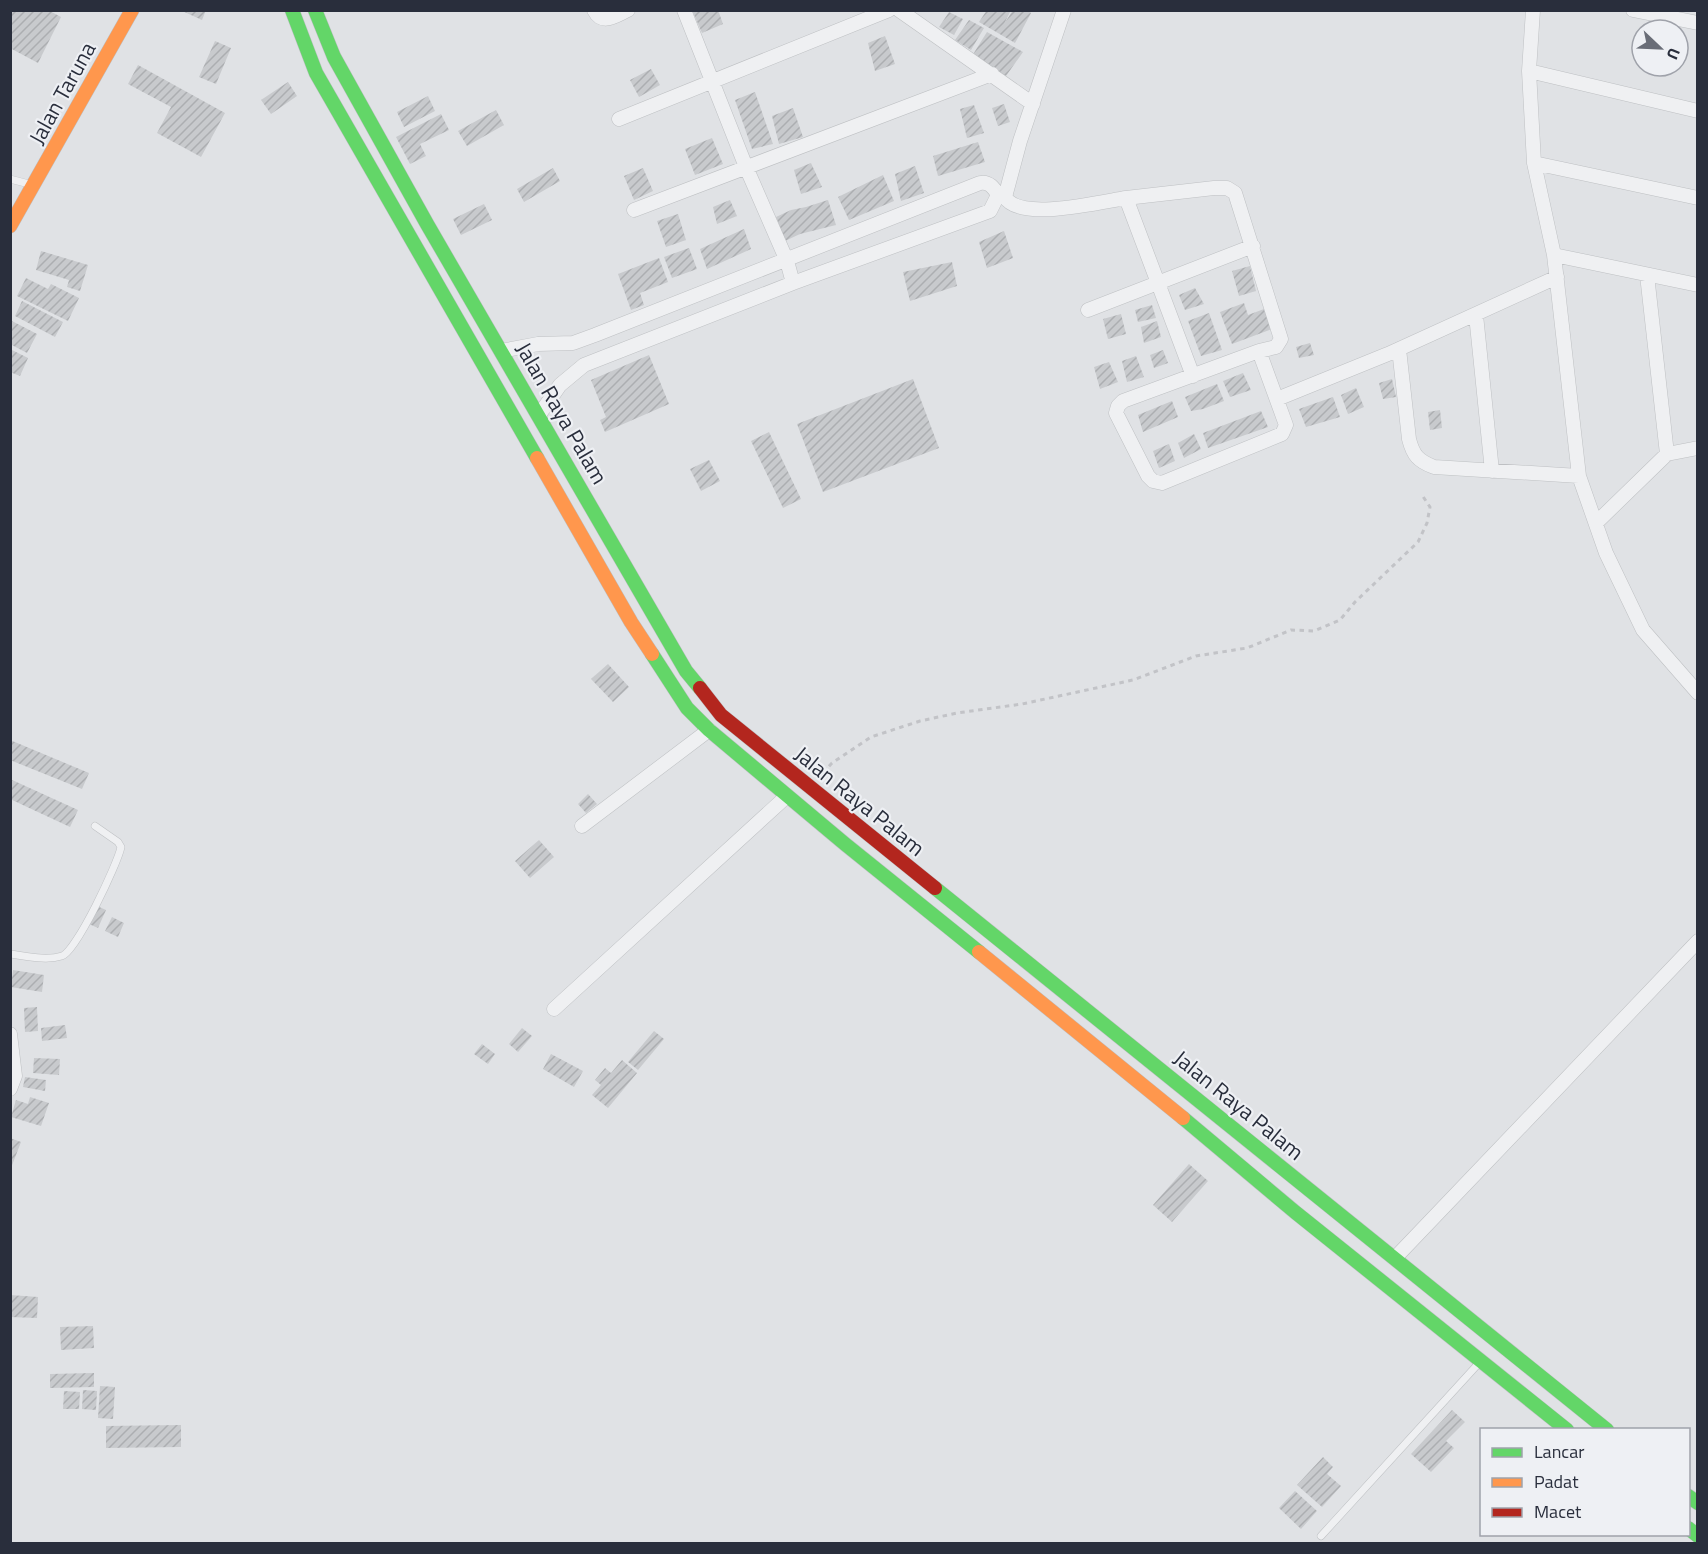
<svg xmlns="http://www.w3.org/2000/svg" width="1708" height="1554" font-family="'Titillium Web',sans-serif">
<defs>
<pattern id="building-hatch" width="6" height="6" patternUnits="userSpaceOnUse" patternTransform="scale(1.5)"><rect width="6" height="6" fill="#c8cacd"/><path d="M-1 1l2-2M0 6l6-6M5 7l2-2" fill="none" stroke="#acaeb1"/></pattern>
</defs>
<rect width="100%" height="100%" fill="#e0e2e5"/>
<path fill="url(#building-hatch)" d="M10,10H48L61,17L38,63L10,48Z
M180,10H206L202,20Z
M692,10H718L723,24L702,33Z
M987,10H1011L1004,24L1013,10H1027L1031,13L1015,43L979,22Z
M949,12L963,19L954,35L939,27Z
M969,20L984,28L971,50L955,40Z
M987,32L1023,52L1006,76L972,56Z
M885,36L895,64L875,71L868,43Z
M215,41L231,48L216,84L199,77Z
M138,65L225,113L201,157L157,133L171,107L128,84Z
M651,69L660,85L639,97L630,80Z
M288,82L297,96L271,114L261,100Z
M755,92L773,144L752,149L735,100Z
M428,96L435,111L404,127L397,112Z
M1004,104L1010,122L998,126L992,108Z
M974,105L984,133L967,138L960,109Z
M793,108L803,137L779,144L772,116Z
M496,110L504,125L467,146L458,131Z
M441,114L449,130L420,144L426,156L410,164L396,137Z
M712,138L723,164L695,175L685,149Z
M978,142L985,162L938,176L933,156Z
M811,163L822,187L801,194L794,170Z
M915,166L924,193L901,201L895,174Z
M553,168L560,181L524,202L517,189Z
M643,168L653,191L634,200L624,176Z
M883,175L894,201L849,220L838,197Z
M730,200L737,216L717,224L713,207Z
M828,200L836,225L800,234L785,241L776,217L791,210L806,207Z
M484,204L492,220L461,235L453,219Z
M678,214L686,240L666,247L657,221Z
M744,229L751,249L707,269L700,249Z
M1004,231L1013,258L987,268L979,242Z
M689,248L697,269L672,278L664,257Z
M41,251L88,265L80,291L67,287L69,280L36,270Z
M659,258L668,282L640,293L644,305L631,310L618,274Z
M952,262L957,286L910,301L903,272Z
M1250,266L1256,291L1239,296L1232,271Z
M26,278L48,289L51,284L79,298L68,321L17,296Z
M1195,288L1204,304L1185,310L1179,295Z
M22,301L63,322L55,337L15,316Z
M1244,303L1248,315L1264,309L1272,329L1232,344L1220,312Z
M1152,305L1156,318L1138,322L1135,310Z
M1209,313L1222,350L1201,356L1188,321Z
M1121,314L1126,334L1108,339L1103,319Z
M10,320L37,334L27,353L10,344Z
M1157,321L1161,337L1144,343L1141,327Z
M1310,343L1314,355L1299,358L1296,347Z
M10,349L28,358L20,376L10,372Z
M1163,350L1168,363L1154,368L1150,355Z
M649,355L669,404L605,432L600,420L606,417L591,380Z
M1136,356L1144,377L1127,382L1122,361Z
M1109,362L1118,382L1100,389L1094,367Z
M1243,373L1251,390L1230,397L1223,381Z
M913,379L939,448L823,492L797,424Z
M1392,379L1396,397L1383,399L1379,383Z
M1217,384L1224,401L1203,409L1191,411L1185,397Z
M1356,388L1364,407L1348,414L1341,395Z
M1333,397L1340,417L1306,427L1299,409Z
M1172,401L1178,417L1143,432L1138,415Z
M1440,410L1442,428L1430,430L1428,412Z
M1261,411L1268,427L1208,448L1203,433Z
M769,432L801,499L783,508L751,441Z
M1194,434L1201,449L1184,458L1178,443Z
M1169,444L1175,461L1159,468L1153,451Z
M709,460L720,481L701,491L690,469Z
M608,664L629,687L613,702L591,679Z
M10,740L89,773L82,789L10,760Z
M10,779L78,810L70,827L10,799Z
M588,794L597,804L586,813L578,804Z
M539,840L554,857L530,878L515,861Z
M97,906L106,910L98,928L89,924Z
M112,917L124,923L118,937L105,931Z
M13,970L44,975L42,992L11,987Z
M37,1007L38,1031L25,1032L24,1008Z
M65,1025L67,1038L42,1041L41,1028Z
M522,1028L532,1036L518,1052L509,1044Z
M654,1031L664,1039L638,1070L628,1062Z
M482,1044L495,1054L488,1064L474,1054Z
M551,1054L583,1071L574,1087L543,1069Z
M34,1058L60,1059L59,1075L33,1073Z
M622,1060L637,1073L608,1108L592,1095L601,1085L595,1080L605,1068L611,1073Z
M25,1077L46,1080L45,1091L23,1087Z
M30,1097L49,1103L41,1126L11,1117L16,1100L28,1104Z
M10,1138L21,1142L11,1168H10Z
M1189,1164L1208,1181L1172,1222L1153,1205Z
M10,1295L38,1297L37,1318L10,1317Z
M93,1326L94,1348L61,1350L60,1327Z
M94,1373V1387L50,1388V1374Z
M100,1386L115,1387L113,1419L98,1418Z
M83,1390L97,1391L96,1410L82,1409Z
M64,1391L80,1392L79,1409H63Z
M1452,1410L1465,1422L1446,1441L1454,1448L1431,1472L1411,1454Z
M181,1425V1447L106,1448V1426Z
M1323,1457L1333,1467L1327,1474L1341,1486L1322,1507L1297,1485Z
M1295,1491L1317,1511L1301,1529L1279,1508Z"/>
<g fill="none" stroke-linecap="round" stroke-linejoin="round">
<g stroke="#bec0c3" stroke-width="8">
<path id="lane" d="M10,179L29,184
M10,954C26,956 46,961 62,956C76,952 118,863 121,847L118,842L95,826
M1321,1536L1479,1363"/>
</g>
<g stroke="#bec0c3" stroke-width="15">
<path id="street" d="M594,10C602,26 615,16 628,10
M684,10L746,167L787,261L793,283
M899,10L1033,104
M1533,10L1529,71L1534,163L1554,255L1579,476L1606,553L1643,630L1698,693
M1633,10L1698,23
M1529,71L1698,111
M619,119L889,10
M1534,163L1698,198
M998,195L1005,197L1020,141L1064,10
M1005,197C1019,222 1101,202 1126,198L1193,376
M1126,198L1214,188H1227L1235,193L1281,339L1276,347L1259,351
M634,210L992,74
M1554,255L1698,285
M1647,275L1667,454
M1088,310L1253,246
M1476,315L1492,471
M1399,349L1409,439C1413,455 1418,461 1434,467L1579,476
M501,351L538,344L573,343L595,335L980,183C989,181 994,188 998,195
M1259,351L1286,425L1282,434L1162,483L1153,481L1148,476L1116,413L1118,406L1123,401Z
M1277,399L1388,354L1557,277
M539,415L560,385L584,365L793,283L990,211L998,195
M1596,523L1667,454L1698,448
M582,826L709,730
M554,1009L787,796
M10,1034L15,1076L10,1089
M1395,1258L1698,941"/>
</g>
<g stroke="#bdbfc2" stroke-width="15">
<path id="fast" d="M292,10L316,73L537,458
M315,10L334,57L427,224L686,671L700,688
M652,654L687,708L709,730L845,844L979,952
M935,888L1607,1430
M1183,1118L1295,1212L1567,1430
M1688,1496L1698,1503
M1688,1528L1698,1536"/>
</g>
<g stroke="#bdbfc2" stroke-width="15">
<path id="slow" d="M10,226L132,10
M537,458L631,622L652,654
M979,952L1183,1118"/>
</g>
<g stroke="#bdbfc2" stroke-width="15">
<path id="jam" d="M700,688L721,715L935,888"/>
</g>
<path stroke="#c2c3c7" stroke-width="3" stroke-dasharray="4.5 4.5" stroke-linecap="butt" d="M823,773L832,763L871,737L920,721L957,713L1022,704L1133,680L1196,656L1247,648L1291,630L1314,631L1340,620L1355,602L1418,542L1427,523L1430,507L1422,495"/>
<use href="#lane" stroke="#eff0f2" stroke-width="7"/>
<use href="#street" stroke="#eff0f2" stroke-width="14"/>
<use href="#fast" stroke="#63d668" stroke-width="14"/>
<use href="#slow" stroke="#ff974d" stroke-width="14"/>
<use href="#jam" stroke="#b3261e" stroke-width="14"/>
</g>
<g text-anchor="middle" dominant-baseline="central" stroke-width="4.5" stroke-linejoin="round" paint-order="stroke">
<g font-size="22" fill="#292e3c" stroke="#eef0f4">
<text transform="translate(62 93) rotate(-61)">Jalan Taruna</text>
<text transform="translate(562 413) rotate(60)">Jalan Raya Palam</text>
<text transform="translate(860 801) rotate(39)">Jalan Raya Palam</text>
<text transform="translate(1239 1105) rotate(39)">Jalan Raya Palam</text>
</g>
</g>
<rect width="1708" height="1554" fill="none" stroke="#292e3c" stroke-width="24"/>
<rect x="1480" y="1428" width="210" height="108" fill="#eef0f4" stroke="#9fa2aa" stroke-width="1.5"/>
<rect x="1492" y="1448" width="30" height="9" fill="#63d668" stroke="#9fa2aa" stroke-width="1.5"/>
<text x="1534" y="1458" font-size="18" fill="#292e3c">Lancar</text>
<rect x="1492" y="1478" width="30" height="9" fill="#ff974d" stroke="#9fa2aa" stroke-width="1.5"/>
<text x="1534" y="1488" font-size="18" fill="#292e3c">Padat</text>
<rect x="1492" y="1508" width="30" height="9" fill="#b3261e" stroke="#9fa2aa" stroke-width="1.5"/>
<text x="1534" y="1518" font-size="18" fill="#292e3c">Macet</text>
<g transform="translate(1660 48) rotate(113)"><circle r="28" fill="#eef0f4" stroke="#9fa2aa" stroke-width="1.5"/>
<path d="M0-4.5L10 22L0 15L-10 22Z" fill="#696d77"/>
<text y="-9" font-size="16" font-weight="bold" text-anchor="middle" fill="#292e3c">U</text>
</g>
</svg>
